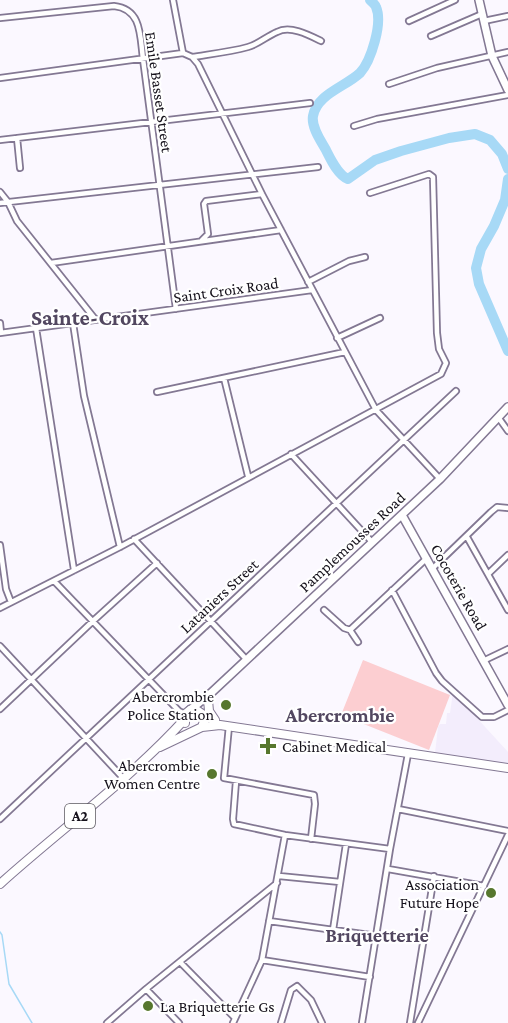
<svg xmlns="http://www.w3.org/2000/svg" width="508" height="1023" font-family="'Crimson Pro',serif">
<rect width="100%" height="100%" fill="#fbf8ff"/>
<path fill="#f3edfc" d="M453,692L508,752V764L435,753L438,727L440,724H446L447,713H450Z"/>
<path fill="#fcced1" d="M363,660L450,695L429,750L341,715Z"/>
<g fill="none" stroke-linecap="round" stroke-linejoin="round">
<path stroke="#a7d9f6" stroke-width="1.5" d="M0,932L2,935L9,984L32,1023"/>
<path stroke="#a7d9f6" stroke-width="10" d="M370,0C372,2 375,4 376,7C383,23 371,61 360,73C345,87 317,94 313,116C311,127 321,141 326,150C331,160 338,175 348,179L375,160L401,151L449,138L475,134L490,140L502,154L508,169
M508,179L505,200L494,226L481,249L476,268L479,284L508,351"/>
<g stroke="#837893" stroke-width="8">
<path id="street" d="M173,0L183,53
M0,18L114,6C142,9 140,36 143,59L176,309
M409,21L455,0
M484,21L508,16
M431,36L482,14
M192,57C211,54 230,52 248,47C259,44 267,36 277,32C290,25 309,35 321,41
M0,78L183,53L192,57L198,64L262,194L376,410L440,479
M389,84L437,68L508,52
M354,126L377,119L508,95
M17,138L20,168
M0,140L310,103
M0,192L8,202L17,221L95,319
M0,203L318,167
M202,240L208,234L204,204L206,201L262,194
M51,263L281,230
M308,282L349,261L365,257
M0,323L1,333
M73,323L84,396L120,547
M36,328L74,570
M0,333L312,290
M337,338L380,318
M224,378L248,476
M157,392L345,352
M498,417L508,431
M291,454L372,542
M467,537L508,610
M134,539L246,659
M0,545L6,589L11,602
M433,568L491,512L497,507L508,508
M488,574L508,555
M54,581L179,711L185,714
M392,590L436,673L442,681L482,717H494L508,710
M0,608L120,547L441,374L446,363L439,349L437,333L433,177L429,174L370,193
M324,610L344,628L350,630L427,558
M350,630L358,642
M0,646L124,779
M485,660L508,649
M0,709L93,621L157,563
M229,726L224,778L314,795L315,804L311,839
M236,781L233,819L234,824L285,835L390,849
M398,809L508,831
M0,819L456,391
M388,869L484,886
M279,876L340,882
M269,921L377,936
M333,930L346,844
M262,960L370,977
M180,962L235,1018
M146,989L179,1023
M107,1023L146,989L277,883
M233,1023L262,960L285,835
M281,1023L291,990L297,986L311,1000L322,1023
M362,1023L390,849L408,754
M410,1023L434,876
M418,1023L508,835"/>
</g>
<g stroke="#837893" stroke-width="10">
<path id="secondary" d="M479,0L492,56L508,90
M402,515L508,705
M190,710L211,693L440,479L508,407"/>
</g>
<g stroke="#837893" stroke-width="10">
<path id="primary" d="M208,700L209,711L215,720
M185,723V714L190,710L195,709L204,715V721L202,727
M160,747L202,727L220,725L508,768
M0,884C61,829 128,781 184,720"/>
</g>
<use href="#street" stroke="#fff" stroke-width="4.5"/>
<use href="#secondary" stroke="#fff" stroke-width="7"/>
<use href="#primary" stroke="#fff" stroke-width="8"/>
</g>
<g fill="#57772e" stroke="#fff" stroke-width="2">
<circle cx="226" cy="705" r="6"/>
<path d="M265 737h6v6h6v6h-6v6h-6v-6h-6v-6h6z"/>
<circle cx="212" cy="774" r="6"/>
<circle cx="491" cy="893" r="6"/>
<circle cx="148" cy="1006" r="6"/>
</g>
<g text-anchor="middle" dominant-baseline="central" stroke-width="4.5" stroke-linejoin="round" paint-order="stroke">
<rect fill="#fff" stroke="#5b585f" stroke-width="1.5" x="65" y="804" width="30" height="24" rx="4.5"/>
<g font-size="15" font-weight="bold" fill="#15111b">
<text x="80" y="816">A2</text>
</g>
<g font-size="16" fill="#15111b" stroke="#fff">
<text transform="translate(159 92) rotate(82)">Emile Basset Street</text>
<text transform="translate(226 290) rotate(-8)">Saint Croix Road</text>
<text transform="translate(352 542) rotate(-43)">Pamplemousses Road</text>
<text transform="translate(459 587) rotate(60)">Cocoterie Road</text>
<text transform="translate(219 596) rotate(-43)">Lataniers Street</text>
</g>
<g font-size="16" fill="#15111b" stroke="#fff" text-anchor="end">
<text x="214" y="696">Abercrombie<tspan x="214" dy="18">Police Station</tspan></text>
<text x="282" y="746" text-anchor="start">Cabinet Medical</text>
<text x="200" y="765">Abercrombie<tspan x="200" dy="18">Women Centre</tspan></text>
<text x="479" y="884">Association<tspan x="479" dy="18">Future Hope</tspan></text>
<text x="160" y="1006" text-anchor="start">La Briquetterie Gs</text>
</g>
<g font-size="20" font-weight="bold" fill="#524760" stroke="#fff">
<text x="340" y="715">Abercrombie</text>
<text x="377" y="935">Briquetterie</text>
</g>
<g font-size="22" font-weight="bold" fill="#524760" stroke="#fff">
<text x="90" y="317">Sainte-Croix</text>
</g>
</g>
</svg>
